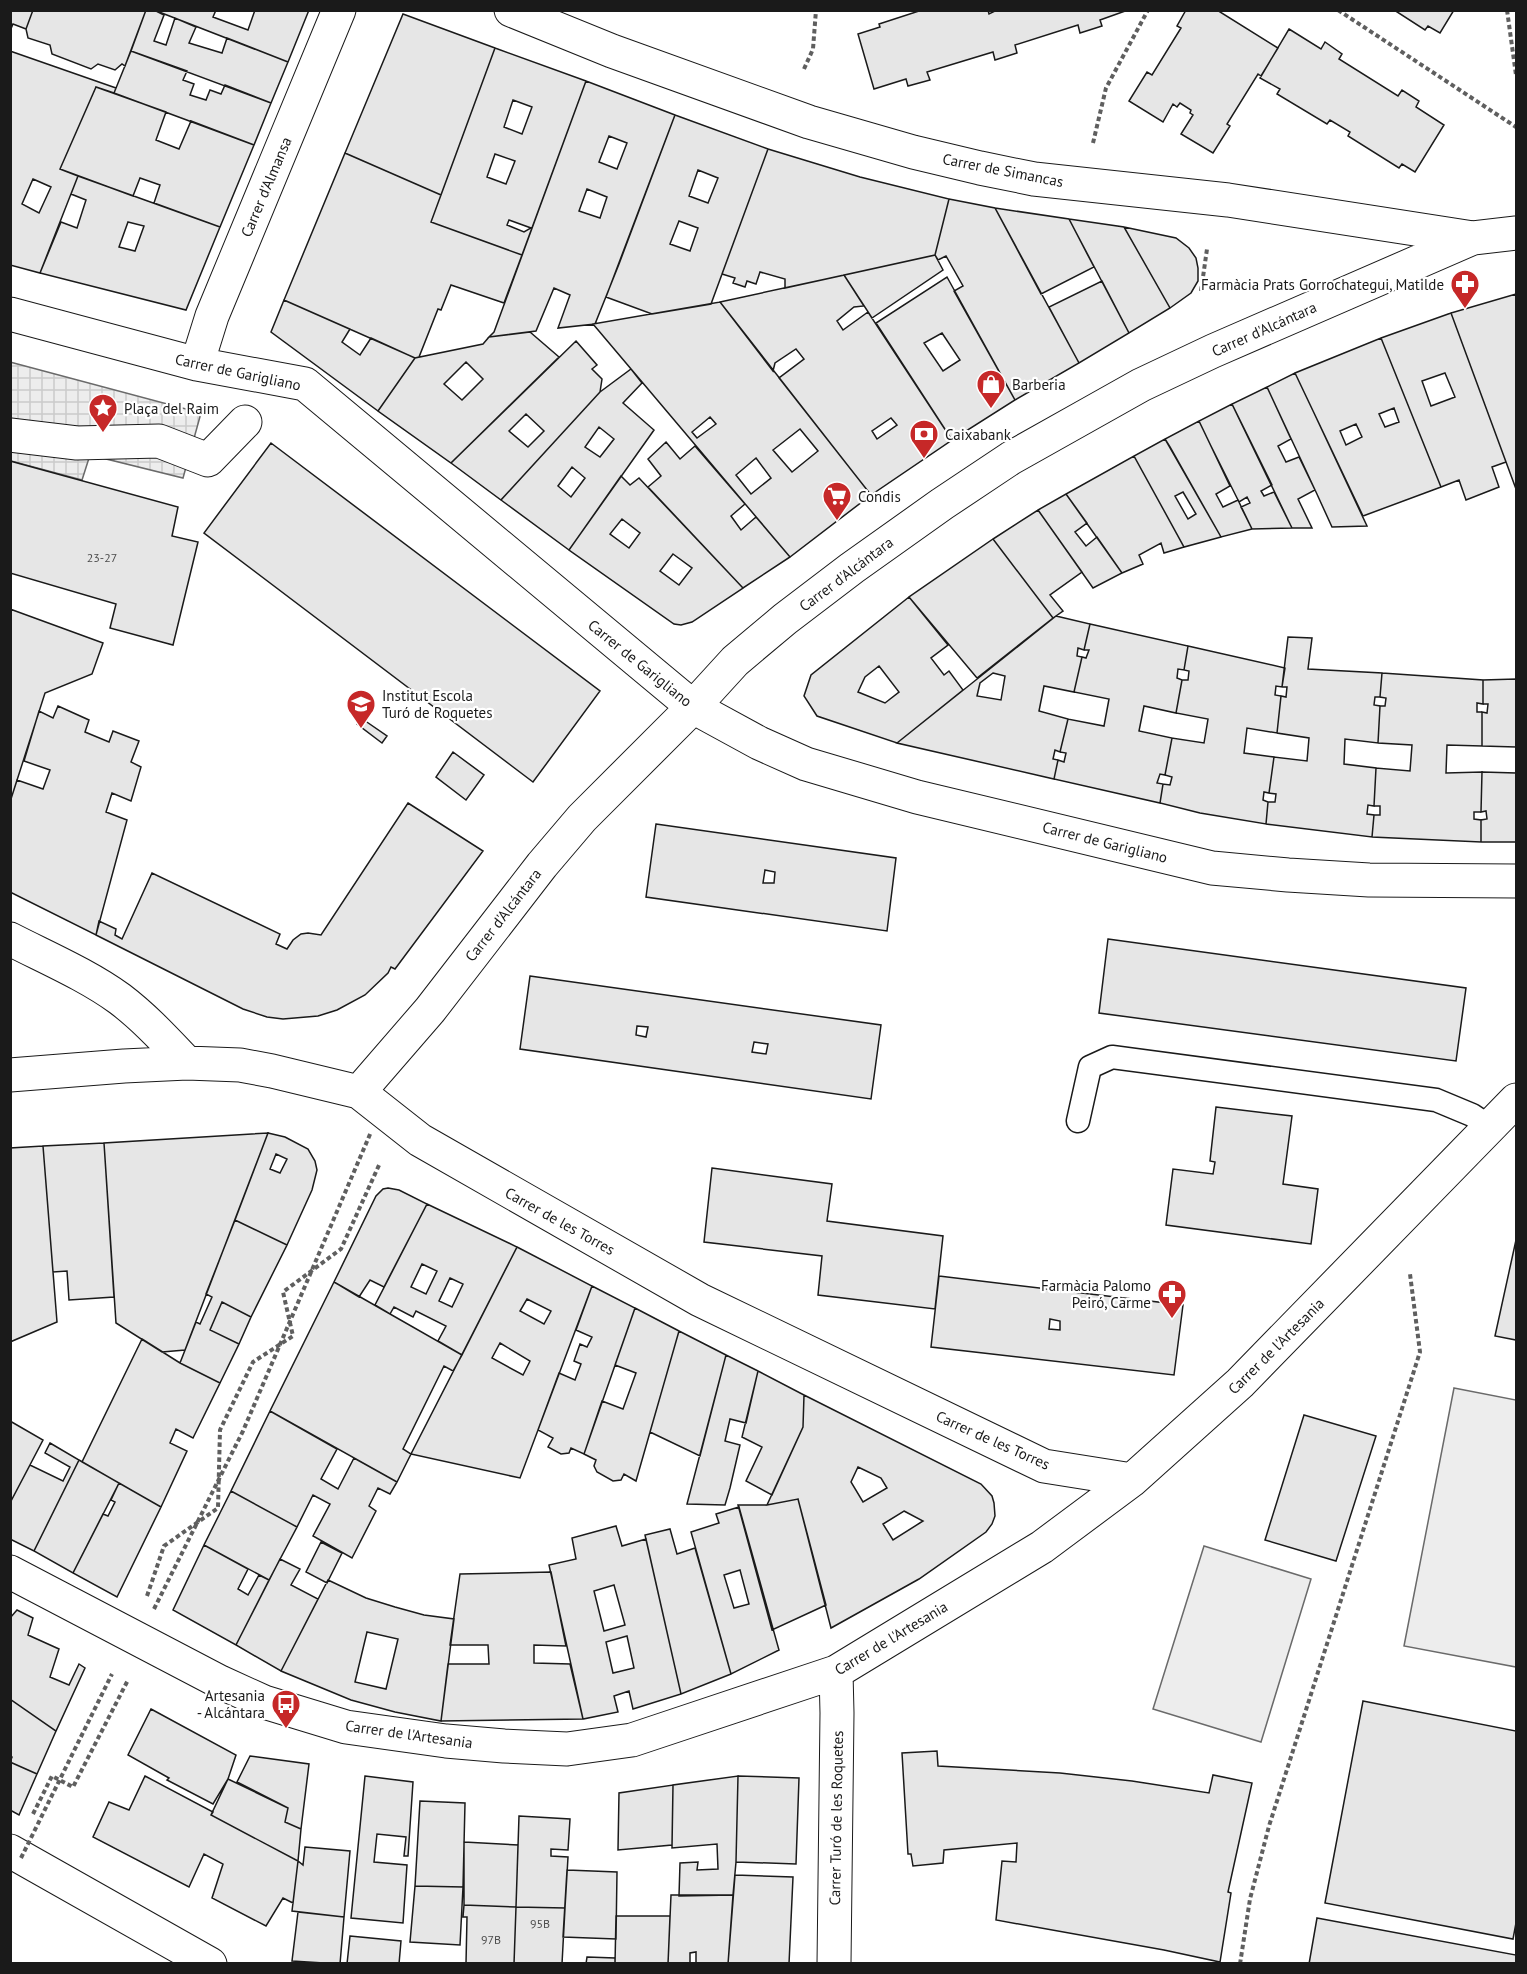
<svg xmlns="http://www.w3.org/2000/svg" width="1527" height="1974" font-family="'PT Sans',sans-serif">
<defs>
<pattern id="plaza-grid" width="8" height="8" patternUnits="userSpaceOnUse" patternTransform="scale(1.5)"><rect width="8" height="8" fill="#ededed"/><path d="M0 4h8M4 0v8" fill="none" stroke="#cbcbcb"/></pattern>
</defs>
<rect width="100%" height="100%" fill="#fff"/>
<path fill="#ededed" stroke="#6a6a6a" stroke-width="1.5" d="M1454,1388L1516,1400V1667L1404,1646Z
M1204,1546L1311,1579L1261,1742L1153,1709Z"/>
<path fill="url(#plaza-grid)" stroke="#6a6a6a" stroke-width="1.5" d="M10,362L201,413L183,478L90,455L82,480L11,461Z"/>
<path fill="#e6e6e6" stroke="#1a1a1a" stroke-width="1.5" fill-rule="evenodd" d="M10,10H33L26,29L13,24L10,31Z
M33,10H146L125,66L122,64L115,70L98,64L91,69L52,54L50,45L28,38L26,29Z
M146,10H154L164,15L154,41L166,45L175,18L196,27L189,43L222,53L227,38L288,62L271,103L131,51Z
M154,10H216L213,17L248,30L255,10H309L288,62Z
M922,10H988L989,14L997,10H1128L1100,20L1102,26L1080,33L1078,25L1015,45L1017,53L995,60L993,52L927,72L930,80L908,86L906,79L874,89L858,34L880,27L879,24Z
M1186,10H1217L1278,48L1261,76L1258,74L1227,124L1230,126L1213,153L1181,134L1193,115L1190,113L1191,110L1180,103L1177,107L1173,104L1163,122L1129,101L1147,72L1152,75L1181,28L1177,26Z
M1394,10H1454L1440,33L1428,26L1425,30Z
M403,14L495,48L441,195L345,153Z
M1289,29L1321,49L1325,42L1342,54L1339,59L1398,96L1402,90L1419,101L1416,107L1444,125L1415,172L1402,164L1399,168L1348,136L1350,132L1330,120L1327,124L1277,94L1280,89L1260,78Z
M495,48L586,81L522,255L431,222ZM513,100L532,107L522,134L504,127ZM495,154L515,161L506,184L487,177ZM509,220L531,228L524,232L507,225Z
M10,51L116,88L114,93L96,87L60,169L78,176L40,273L10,265ZM33,179L51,187L39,213L22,204Z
M131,51L187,71L183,80L194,84L190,95L206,100L210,90L221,94L225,85L271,103L254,145L114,93Z
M586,81L675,115L619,264L595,324L558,328L570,295L554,288L536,331L489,337L494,332ZM609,136L627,143L617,169L599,162ZM587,189L607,197L600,218L579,211Z
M96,87L166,112L156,140L179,149L191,121L254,145L220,227L154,203L160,185L140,178L133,196L60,169Z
M675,115L768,149L711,304L652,314L606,297ZM698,170L718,178L708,203L689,196ZM679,221L698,228L690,251L670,244Z
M768,149L860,177L949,199L935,255L785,288V279L760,272L756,284L747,281L745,287L733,283L735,278L722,274Z
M345,153L441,195L431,222L522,255L504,303L451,285L441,310L438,309L419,357L415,358L284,300Z
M78,176L220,227L186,310L40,273L61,222L77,228L86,200L71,194ZM128,222L144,226L135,251L119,247Z
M949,199L995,208L1079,363L1015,400L954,291L963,286L946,256L938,260L935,255Z
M995,208L1069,219L1094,267L1041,294Z
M1069,219L1124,227L1170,308L1129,333Z
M1124,227L1176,238L1189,248L1196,258L1198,268V281L1191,293L1170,308Z
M935,255L943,270L872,318L844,275Z
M844,275L864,306L854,307L837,321L843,330L868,312L952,440L871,495L779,378L804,359L796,349L775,363L773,371L720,302ZM891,418L897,425L877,439L872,431Z
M947,277L1015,400L952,440L876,323ZM942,333L960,360L943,371L924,343Z
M1102,281L1129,333L1079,363L1049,307Z
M1516,294V489L1451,313Z
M284,300L350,329L342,342L360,355L371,338L415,358L378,411L271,332Z
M720,302L871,495L790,557L593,324ZM710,417L716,424L697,438L692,432ZM800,429L818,451L792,472L773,450ZM756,458L771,478L751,494L736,475Z
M1451,313L1506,462L1492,467L1499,487L1466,500L1459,480L1441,487L1381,338ZM1445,373L1455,397L1431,406L1422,381Z
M530,332L559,357L451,463L378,411L415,358L483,344L489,337ZM466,362L483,379L462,400L444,384Z
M1381,338L1441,487L1363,516L1295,373ZM1394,408L1399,422L1385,427L1379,414ZM1356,424L1362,437L1346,445L1340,431Z
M576,341L597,365L592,369L602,379L600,392L501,500L451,463ZM526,414L544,431L528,447L509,431Z
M631,369L642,383L623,403L654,430L569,550L501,500L600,392ZM599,427L614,439L600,457L585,447ZM572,467L585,478L571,497L558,486Z
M1295,373L1314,413L1367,526L1332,527L1316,492L1267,387Z
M1267,387L1291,439L1278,446L1286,462L1299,457L1315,490L1298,499L1312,528H1292L1232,404Z
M1232,404L1272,485L1261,491L1264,496L1274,492L1292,528L1252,529L1241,507L1250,503L1247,497L1239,502L1211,446L1199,421Z
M1199,421L1230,486L1216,494L1223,507L1238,500L1252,529L1221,537L1165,439Z
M1165,439L1170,447L1221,537L1184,547L1134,456ZM1183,492L1196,514L1188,519L1175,496Z
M666,442L680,459L695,446L745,504L731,516L741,530L756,517L790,557L743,588L648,487L661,476L648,459Z
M271,443L600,691L533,782L204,533Z
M1134,456L1184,547L1164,553L1161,543L1139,555L1143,564L1122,573L1066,494Z
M10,461L178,507L172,536L198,542L173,645L110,628L116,604L10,573Z
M621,476L630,485L639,478L743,588L692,622L681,625L674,624L569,550ZM622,519L640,533L629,548L610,534ZM673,554L692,568L679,585L660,571Z
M1066,494L1087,523L1075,532L1086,546L1097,537L1122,573L1093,588L1038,510Z
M1038,510L1082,572L1050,595L1063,611L1053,618L993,539Z
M993,539L1053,618L977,678L909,597Z
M909,597L948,645L931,658L944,675L949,671L963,690L897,743L817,716L804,696L811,675ZM879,666L899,692L885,703L858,692L865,677Z
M10,609L103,643L92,674L45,693L10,802Z
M1056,616L1090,624L1084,650L1078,648L1077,656L1082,657L1074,692L1044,686L1039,711L1068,719L1060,752L1055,750L1053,759L1058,760L1054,779L897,743ZM993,673L1005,676L1001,700L977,696L980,683Z
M1090,624L1188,646L1184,670L1178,669L1177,678L1182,680L1176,713L1144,706L1139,731L1172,738L1165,775L1160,774L1157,783L1163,784L1160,803L1054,779L1058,760L1064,762L1066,753L1060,752L1068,719L1104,726L1109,699L1074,692L1082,657L1086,658L1089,650H1084Z
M1288,637L1312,638L1308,669L1382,673L1380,697H1375L1374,705L1380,706L1378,743L1345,739L1344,764L1376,768L1374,806L1368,805L1367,814L1374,815L1372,837L1266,824L1268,802H1275L1276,794L1269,793L1274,757L1307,761L1309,738L1277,733L1281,696L1286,697L1287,687H1282Z
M1188,646L1285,668L1282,687L1276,686L1275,695L1281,696L1277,733L1247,728L1244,753L1274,757L1269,793L1264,792L1263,800L1268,802L1266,824L1200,813L1160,803L1163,784L1170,785L1172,777L1165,775L1172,738L1204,743L1208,719L1176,713L1182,680H1188L1189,671L1184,670Z
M1382,673L1483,680V704L1477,703V712H1482V746L1447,745L1446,773L1482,772L1481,812H1474V819L1481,820V842L1372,837L1374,815H1380V806H1374L1376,768L1410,771L1412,745L1378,743L1380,706H1385L1386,698L1380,697Z
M1516,679V747L1482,746V712L1487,713L1488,704H1483V680Z
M58,706L89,720L85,732L109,742L113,731L139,741L131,762L141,767L131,801L112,793L106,812L127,820L96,935L10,892V802L17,780L43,789L50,770L24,761L39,711L53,718Z
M361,718L387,736L382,743L357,724Z
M453,752L484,775L466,800L436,777Z
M1482,772L1516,773V842H1481V820L1487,819L1486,811L1481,812Z
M408,803L483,851L395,969L391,967L388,973L365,995L337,1010L318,1016L283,1019L267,1017L243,1009L96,935L99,921L116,929L115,935L122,939L152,873L280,934L276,944L287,949L293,940L301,934L308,933L321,935Z
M656,824L896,858L887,931L646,897ZM765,870L775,872L774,883H763Z
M1108,939L1466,988L1456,1061L1099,1013Z
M530,976L881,1025L871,1099L520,1049ZM637,1026L648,1027L646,1037L636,1035ZM754,1042L768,1044L766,1054L752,1052Z
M1216,1107L1292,1116L1283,1184L1318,1189L1311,1244L1166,1225L1173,1169L1213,1174L1215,1162L1210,1161Z
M268,1133L285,1137L308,1149L315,1161L317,1170L312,1190L287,1245L235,1220ZM276,1154L287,1159L280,1173L270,1169Z
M268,1133L185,1350L162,1352L116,1323L104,1143Z
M104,1143L114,1297L69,1300L67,1271L53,1272L43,1146Z
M43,1146L57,1322L10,1342V1148Z
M712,1168L832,1184L827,1221L943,1236L935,1309L818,1295L822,1256L704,1242Z
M388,1188L399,1190L427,1204L384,1287L370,1280L359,1297L334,1282L376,1196L383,1189Z
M427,1204L517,1247L462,1355L438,1341L446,1326L416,1311L413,1317L394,1307L390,1314L375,1305ZM422,1264L437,1271L426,1294L411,1287ZM450,1278L463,1284L452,1307L439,1301Z
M235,1220L287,1245L251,1317L222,1302L210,1330L239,1344L220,1383L180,1363L196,1322L200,1324L212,1297L206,1294Z
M1516,1240V1340L1495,1336Z
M517,1247L592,1286L520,1478L411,1454ZM527,1299L551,1311L544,1324L520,1311ZM500,1343L530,1361L523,1375L492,1358Z
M939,1276L1183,1305L1174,1375L931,1347ZM1050,1319L1060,1321V1330L1049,1329Z
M334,1282L462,1355L453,1371L444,1366L403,1449L411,1454L397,1482L270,1411Z
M592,1286L635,1308L584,1454L571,1448L569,1453L561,1454L548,1447L553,1438L538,1430L559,1373L575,1380L581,1364L574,1361L580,1344L587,1347L592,1337L576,1330Z
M222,1302L251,1317L239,1344L210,1330Z
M635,1308L679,1331L636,1481L624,1474L621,1480L613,1481L597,1472L594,1466L596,1460L584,1454L602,1401L623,1409L636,1373L615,1365Z
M679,1331L726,1355L700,1456L650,1432Z
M142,1339L180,1363L220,1383L193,1438L176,1429L170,1443L187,1451L161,1507L82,1462Z
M726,1355L758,1371L746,1423L730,1419L725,1441L740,1445L730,1488L725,1505L687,1504Z
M758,1371L804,1395L803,1427L772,1495L746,1481L762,1447L742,1437Z
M804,1395L981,1484L992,1496L994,1503L995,1516L992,1524L986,1532L919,1579L831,1628L798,1499L767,1505L803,1427ZM858,1467L881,1478L887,1488L863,1502L851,1482ZM904,1511L923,1521L893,1540L883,1524Z
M270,1411L337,1449L321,1479L338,1489L354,1458L397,1482L390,1494L378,1488L369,1506L376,1511L352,1558L313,1536L330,1504L313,1495L297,1527L231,1491Z
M1304,1415L1376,1436L1336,1561L1265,1540Z
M10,1421L43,1440L10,1503Z
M50,1443L79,1460L34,1551L10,1539V1503L30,1465L63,1481L70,1467L45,1453Z
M79,1460L119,1483L73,1573L34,1551Z
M119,1483L161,1507L117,1597L73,1573L103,1514L108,1516L115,1502L111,1500Z
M231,1491L297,1527L269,1580L204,1545Z
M798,1499L826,1605L772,1630L738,1505H767Z
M739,1507L779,1650L731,1674L691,1532L719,1523L716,1514ZM740,1570L749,1604L734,1608L724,1575Z
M616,1526L622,1546L646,1539L681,1694L633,1709L629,1691L614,1696L618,1712L583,1719L549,1565L576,1559L572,1538ZM614,1585L625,1625L604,1631L594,1591ZM627,1636L634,1668L613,1673L606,1642Z
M670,1529L677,1554L695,1548L731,1674L681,1694L645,1535Z
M321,1542L342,1553L327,1583L306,1572Z
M204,1545L248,1569L238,1589L248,1595L259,1575L269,1580L236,1645L173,1610Z
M280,1559L300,1569L291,1585L318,1599L281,1671L236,1645Z
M551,1572L566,1646L534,1645V1663L570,1664L583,1719L441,1721L448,1664H489L488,1645H450L460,1574Z
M328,1580L366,1598L395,1607L424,1615L454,1619L441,1721L395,1712L351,1700L281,1671ZM367,1632L398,1639L386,1689L355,1682Z
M17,1610L33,1618L28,1635L59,1649L50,1677L69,1685L79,1664L85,1668L56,1731L10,1699V1618Z
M10,1699L56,1731L37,1774L10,1762L12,1757L10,1756Z
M1363,1701L1516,1731V1923L1513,1939L1325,1903Z
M151,1709L236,1755L228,1779L213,1804L167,1780L169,1778L128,1755Z
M937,1751L938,1766L1060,1773L1132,1781L1209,1793L1213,1775L1252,1783L1228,1892L1231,1893L1220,1962L1164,1950L996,1920L1002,1861L1016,1862L1017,1843L944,1850L943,1863L913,1866L911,1854H908L902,1753Z
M250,1756L309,1764L301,1829L285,1822L288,1808L237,1782Z
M10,1762L37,1774L19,1815L10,1810Z
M145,1776L213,1812L211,1815L298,1861L293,1903L283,1898L266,1926L212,1898L223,1864L204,1854L189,1887L93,1837L109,1802L129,1810Z
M365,1776L413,1782L408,1856H404L406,1837L377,1834L374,1862L407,1865L403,1923L351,1918Z
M738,1776L736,1862L733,1895L679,1896L680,1863L698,1862L697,1870L718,1869L717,1844L672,1848L673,1785Z
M738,1776L799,1778L796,1864L736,1862Z
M228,1779L288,1808L285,1822L301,1829L298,1861L211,1815Z
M673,1785L672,1845L618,1850L619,1793Z
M420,1801L465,1803L463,1887L415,1886Z
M519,1816L570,1819L568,1850L551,1849V1856L568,1857L565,1908L516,1907Z
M464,1842L518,1845L516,1907L464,1905Z
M305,1847L350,1851L344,1917L292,1911L298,1861L303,1865Z
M567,1870L617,1872L616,1939L563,1937Z
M735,1875L793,1877L789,1964H728Z
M415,1886L463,1887L460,1945L410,1942Z
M671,1895H733L728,1964H696V1952L690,1953V1964H668Z
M464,1905L516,1907L514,1964H466L467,1917H463Z
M516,1907L565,1908L562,1964H514Z
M298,1912L344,1917L340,1964L292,1961Z
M616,1916H670L668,1964H615Z
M1317,1918L1516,1955V1964H1309Z
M350,1936L401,1941L399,1964H347Z
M587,1957L615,1958V1964H586Z"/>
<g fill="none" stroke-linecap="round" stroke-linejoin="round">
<g stroke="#1a1a1a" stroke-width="25">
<path id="service" d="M1078,1121L1090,1067L1112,1057L1436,1100L1472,1115L1490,1127"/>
</g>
<g stroke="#1a1a1a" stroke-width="35">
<path id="pedestrian" d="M10,435L77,443L159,441L208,460L245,422"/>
</g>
<g stroke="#1a1a1a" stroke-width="35">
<path id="minor" d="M511,10L612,51L809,122L913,152L980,168L1034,179L1228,200L1473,238L1516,233
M10,314L197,364L305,384L693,707L759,743L806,764L917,797L1212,868L1288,875L1369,880L1516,881
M197,364L212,316L339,10
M10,939C47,958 87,975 120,999C145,1018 166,1041 187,1063
M10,1075L124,1066L187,1063L240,1065L272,1071L359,1092L420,1140L700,1300L1044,1466L1132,1480
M359,1092L430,1010L542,865L582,818L693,707L735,661L785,619L852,568L942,504L1011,458L1084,417L1141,385L1213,351L1473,238
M10,1572L220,1682L264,1702L346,1727L446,1741L504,1746L567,1749L632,1740L836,1672L1042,1547L1132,1480L1240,1383L1516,1100
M10,1851L210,1964
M834,1964L837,1713L836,1672"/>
</g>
<path stroke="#5f5f5f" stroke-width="4" stroke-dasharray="4.5 3" stroke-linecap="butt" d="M1338,10L1516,127
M1507,10L1516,75
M804,69L813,49L816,10
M1093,143L1106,88L1148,10
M1201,291L1207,249
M147,1596L164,1546L218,1508L220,1430L253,1362L293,1336L283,1292L341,1249L380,1163
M33,1814L52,1776L73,1787L128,1680
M1240,1964L1250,1899L1269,1826L1420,1352L1410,1274"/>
<use href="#service" stroke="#fff" stroke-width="22"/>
<use href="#pedestrian" stroke="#fff" stroke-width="33"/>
<use href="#minor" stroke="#fff" stroke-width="33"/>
<path stroke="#5f5f5f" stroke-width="4" stroke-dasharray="4.5 3" stroke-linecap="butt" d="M154,1609L243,1431L371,1132
M21,1858L112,1674"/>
</g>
<defs>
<g id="pharmacy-pin" transform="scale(1.5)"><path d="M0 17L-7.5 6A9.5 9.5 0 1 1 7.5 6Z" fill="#c62828" stroke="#fff"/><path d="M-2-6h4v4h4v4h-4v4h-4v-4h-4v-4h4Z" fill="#fff"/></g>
<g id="shop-pin" transform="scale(1.5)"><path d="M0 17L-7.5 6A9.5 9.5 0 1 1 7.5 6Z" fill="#c62828" stroke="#fff"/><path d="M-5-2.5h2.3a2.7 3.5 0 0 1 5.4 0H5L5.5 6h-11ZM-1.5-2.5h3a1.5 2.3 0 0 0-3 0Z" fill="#fff"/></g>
<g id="sight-pin" transform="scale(1.5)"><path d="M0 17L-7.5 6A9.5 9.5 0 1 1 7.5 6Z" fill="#c62828" stroke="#fff"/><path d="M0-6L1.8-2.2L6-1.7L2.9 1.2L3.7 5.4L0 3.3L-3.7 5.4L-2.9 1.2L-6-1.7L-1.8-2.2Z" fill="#fff"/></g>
<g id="bank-pin" transform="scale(1.5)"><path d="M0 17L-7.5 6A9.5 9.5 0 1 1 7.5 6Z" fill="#c62828" stroke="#fff"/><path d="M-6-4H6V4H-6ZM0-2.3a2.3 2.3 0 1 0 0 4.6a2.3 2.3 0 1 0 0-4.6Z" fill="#fff"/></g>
<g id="supermarket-pin" transform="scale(1.5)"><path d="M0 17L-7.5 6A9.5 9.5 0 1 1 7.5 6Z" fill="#c62828" stroke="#fff"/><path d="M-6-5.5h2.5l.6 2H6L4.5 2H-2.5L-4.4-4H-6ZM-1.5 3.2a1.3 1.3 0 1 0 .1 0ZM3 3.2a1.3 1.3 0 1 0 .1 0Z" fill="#fff"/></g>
<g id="school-pin" transform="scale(1.5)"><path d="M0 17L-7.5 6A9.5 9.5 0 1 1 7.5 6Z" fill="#c62828" stroke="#fff"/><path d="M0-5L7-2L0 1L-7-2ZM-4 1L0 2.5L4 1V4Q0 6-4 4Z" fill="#fff"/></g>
<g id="bus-pin" transform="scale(1.5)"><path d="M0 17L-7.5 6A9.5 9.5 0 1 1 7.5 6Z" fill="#c62828" stroke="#fff"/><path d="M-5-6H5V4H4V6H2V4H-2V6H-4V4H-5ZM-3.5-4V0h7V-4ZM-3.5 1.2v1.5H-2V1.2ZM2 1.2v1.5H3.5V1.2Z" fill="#fff"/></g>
</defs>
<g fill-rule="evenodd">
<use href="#pharmacy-pin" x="1465" y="284"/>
<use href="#shop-pin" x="991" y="384"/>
<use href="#sight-pin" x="103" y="408"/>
<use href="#bank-pin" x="924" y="434"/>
<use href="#supermarket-pin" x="837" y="496"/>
<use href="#school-pin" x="361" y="704"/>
<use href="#pharmacy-pin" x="1172" y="1294"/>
<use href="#bus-pin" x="286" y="1704"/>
</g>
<g text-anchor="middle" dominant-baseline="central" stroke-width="4.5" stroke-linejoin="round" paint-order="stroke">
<g font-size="12" fill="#4d4d4d">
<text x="102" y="557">23-27</text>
<text x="540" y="1923">95B</text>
<text x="491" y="1939">97B</text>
</g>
<g font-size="15" fill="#1a1a1a" stroke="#fff">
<text transform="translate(1003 170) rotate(11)">Carrer de Simancas</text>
<text transform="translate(266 187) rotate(-67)">Carrer d'Almansa</text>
<text transform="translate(1264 329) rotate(-24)">Carrer d'Alcántara</text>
<text transform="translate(238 372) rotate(12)">Carrer de Garigliano</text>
<text transform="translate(846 574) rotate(-37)">Carrer d'Alcántara</text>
<text transform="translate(640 663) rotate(39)">Carrer de Garigliano</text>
<text transform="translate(1105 842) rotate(14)">Carrer de Garigliano</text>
<text transform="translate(503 915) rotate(-52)">Carrer d'Alcántara</text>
<text transform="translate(560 1221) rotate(29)">Carrer de les Torres</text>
<text transform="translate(1276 1346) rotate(-45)">Carrer de l'Artesania</text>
<text transform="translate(993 1440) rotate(24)">Carrer de les Torres</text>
<text transform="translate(891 1638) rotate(-31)">Carrer de l'Artesania</text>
<text transform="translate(409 1734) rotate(8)">Carrer de l'Artesania</text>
<text transform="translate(836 1818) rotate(-89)">Carrer Turó de les Roquetes</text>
</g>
<g font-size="15" fill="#1a1a1a" stroke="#fff" text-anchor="start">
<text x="1444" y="284" text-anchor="end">Farmàcia Prats Gorrochategui, Matilde</text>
<text x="1012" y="384">Barberia</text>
<text x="124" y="408">Plaça del Raim</text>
<text x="945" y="434">Caixabank</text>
<text x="858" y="496">Condis</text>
<text x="382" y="695">Institut Escola<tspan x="382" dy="17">Turó de Roquetes</tspan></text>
<text x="1151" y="1285" text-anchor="end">Farmàcia Palomo<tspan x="1151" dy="17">Peiró, Carme</tspan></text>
<text x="265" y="1695" text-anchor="end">Artesania<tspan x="265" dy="17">- Alcántara</tspan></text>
</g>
</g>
<rect width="1527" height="1974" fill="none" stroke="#1a1a1a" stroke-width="24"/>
</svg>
